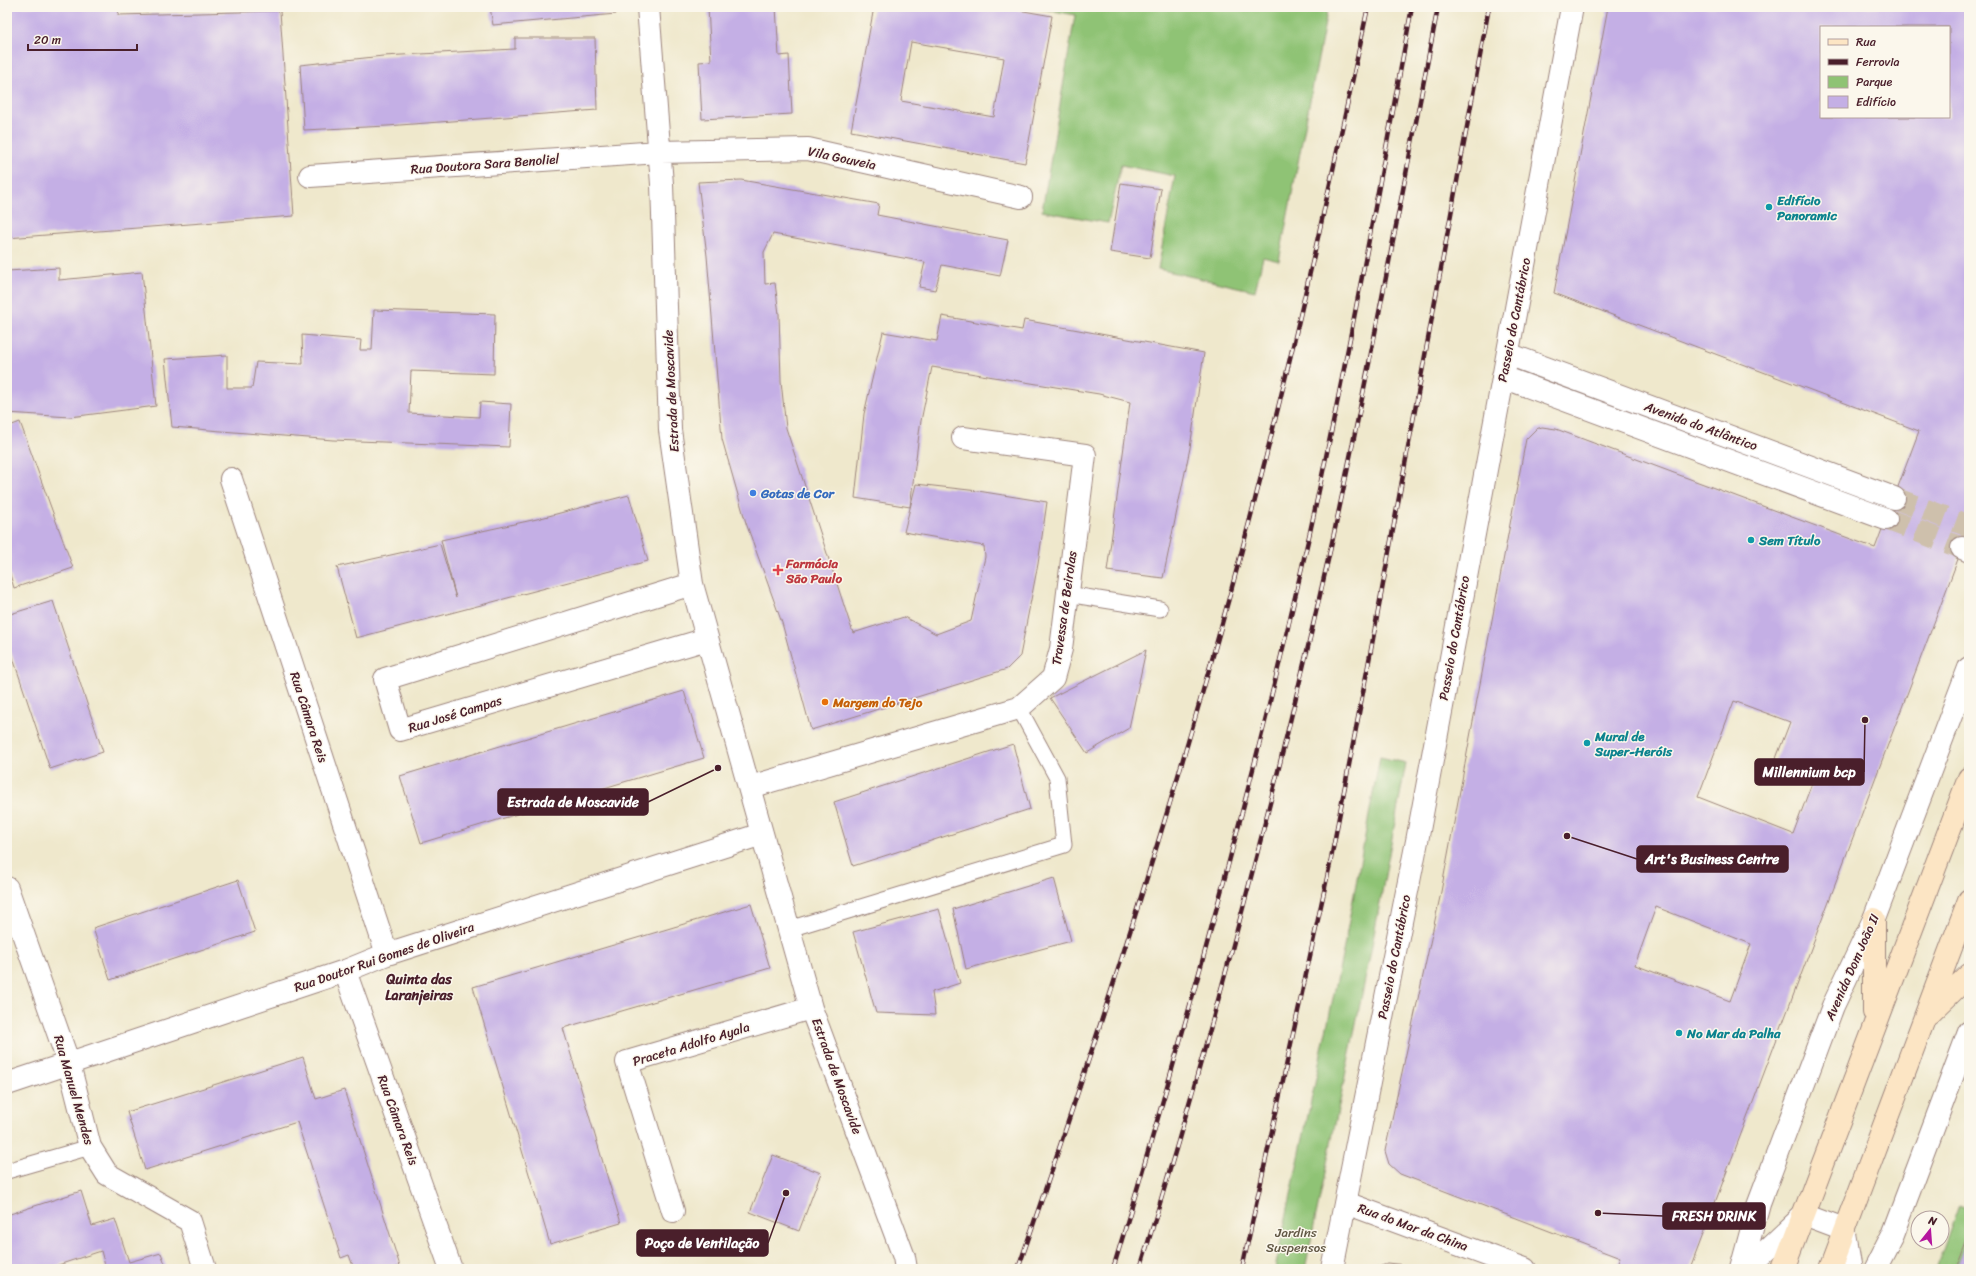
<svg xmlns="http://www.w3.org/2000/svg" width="1976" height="1276" font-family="Sriracha,sans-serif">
<rect width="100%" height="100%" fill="#fbf7ec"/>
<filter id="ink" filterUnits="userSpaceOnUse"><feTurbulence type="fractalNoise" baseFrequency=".025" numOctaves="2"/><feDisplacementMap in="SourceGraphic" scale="8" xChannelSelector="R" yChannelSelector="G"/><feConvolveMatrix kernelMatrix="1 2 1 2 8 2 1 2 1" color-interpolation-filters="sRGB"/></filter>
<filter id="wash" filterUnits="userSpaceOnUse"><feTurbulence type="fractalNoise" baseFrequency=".012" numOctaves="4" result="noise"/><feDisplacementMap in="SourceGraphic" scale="16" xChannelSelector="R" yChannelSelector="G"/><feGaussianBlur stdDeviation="0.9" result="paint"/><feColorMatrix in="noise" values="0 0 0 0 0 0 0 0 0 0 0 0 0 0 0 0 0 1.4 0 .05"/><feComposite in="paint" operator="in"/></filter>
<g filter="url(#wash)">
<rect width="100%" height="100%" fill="#efe8cc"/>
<path fill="#8fc374" stroke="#6c7150" d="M1033,7H1328L1279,261L1263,257L1255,291L1158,269L1175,176L1121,165L1108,223L1042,211L1075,15Z
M1380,757L1406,763L1371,951L1305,1269H1275L1344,947Z
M1959,1205L1969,1209V1231L1955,1269H1936Z"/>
<g id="blocks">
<path fill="#c4afe5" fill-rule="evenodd" d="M7,7H119L118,15L280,11L294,216L7,238Z
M490,7H616V14L493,25Z
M708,7H776L779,56L789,55L792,114L702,119L699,62L711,61Z
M874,7H1001L1052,16L1025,163L851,131ZM911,42L1004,58L994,117L901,101Z
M1608,7H1969V530L1690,1269H1615L1620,1258L1400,1174L1389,1164L1385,1151L1440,897L1526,439L1536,429L1542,427L1556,429L1875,548L1919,431L1554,293ZM1821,27H1949V117H1821ZM1734,701L1790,722L1775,761L1815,775L1793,834L1698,797ZM1656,907L1751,944L1730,1001L1635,965Z
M515,38H595L597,110L387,126L304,130L300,65L383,56L515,49Z
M741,180L879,204L877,215L1008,240L1000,276L942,265L935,290L919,287L925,262L773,234L764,252L765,284L775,283L779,314L781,381L786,428L853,633L904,617L936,634L971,621L985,557L984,546L904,532L916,484L978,491L1047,502L1038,564L1020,656L1007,669L811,730L782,623L746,523L722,439L707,256L698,182Z
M1121,183L1161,189L1150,258L1110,252Z
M59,268V280L142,272L156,406L70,417L7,413V271Z
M374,310L495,314L494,374L411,371L409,413L479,417L480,402L511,404L509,447L333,440L172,427L165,359L227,355V388H252L256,362L303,364L302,335L361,340L360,350H372Z
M942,316L1022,330L1024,320L1204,353L1190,448L1163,578L1107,571L1130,402L1099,394L932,367L920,426L910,507L855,498L864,414L883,332L937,341Z
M20,422L73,568L14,588L7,564V427Z
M629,495L648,561L356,638L337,567L440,544L456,598L441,540L537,519Z
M53,601L103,752L50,769L7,640V615Z
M1146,650L1129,728L1087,753L1050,698Z
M684,691L704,758L421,843L400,776Z
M1013,744L1030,809L853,866L834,802Z
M1054,878L1071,941L966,969L953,909Z
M238,880L255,932L110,980L93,928Z
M751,904L770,968L563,1028L621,1223L550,1244L473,987Z
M939,909L960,983L932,992L935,1015L876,1013L853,932Z
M303,1057L316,1099L344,1090L400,1266L392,1269H354L349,1255L341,1258L297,1122L145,1170L127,1112Z
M773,1155L821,1173L799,1231L750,1212Z
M81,1191L92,1226L115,1219L129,1262L161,1253L167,1269H106L101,1251L46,1269H7V1215Z
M1966,1240L1969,1241V1269H1955Z
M1387,1263L1405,1265L1417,1269H1370Z"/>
</g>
</g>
<g filter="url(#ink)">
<use href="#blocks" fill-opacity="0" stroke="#9c847c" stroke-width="1"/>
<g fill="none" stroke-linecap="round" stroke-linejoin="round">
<path stroke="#cec0ac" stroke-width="22" stroke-dasharray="22 11" stroke-linecap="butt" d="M1894,498L1969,526
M1886,519L1962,548"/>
<g stroke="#9c847c" stroke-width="17">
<path id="service" d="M1067,594L1160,609
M789,929L1064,845L1057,778L1019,708
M7,1171L90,1147"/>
</g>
<g stroke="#9c847c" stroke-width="24">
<path id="minor" d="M648,7L662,184L670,430L692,584L811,1008L904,1257L906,1269
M310,176L659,152L808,149L1021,197
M1508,354L1894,498
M1503,377L1886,519
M231,479L387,954
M1962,548L1969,551
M692,584L385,679L400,730L707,639
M750,787L1019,708L1053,678L1061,649L1085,455L963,438
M7,888L69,1064L90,1147L107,1174L190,1221L205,1269
M345,971L451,1269
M7,1084L345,971L387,954L762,834
M1346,1203L1525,1269
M673,1211L627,1062L811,1008
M1332,1269L1417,841L1572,7
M1741,1269L1759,1203L1833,1006L1874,919L1969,668
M1747,1269L1804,1215L1844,1230L1851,1269
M1875,1269L1893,1234L1969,1032"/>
</g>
<g stroke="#9c847c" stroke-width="24">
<path id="secondary" d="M1874,1012V919
M1929,1014L1969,975
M1783,1269L1969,778
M1830,1269L1969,900"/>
</g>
<use href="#service" stroke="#fff" stroke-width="15"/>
<use href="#minor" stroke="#fff" stroke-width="22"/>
<use href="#secondary" stroke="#fce5c4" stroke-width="22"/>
<g stroke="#4a1f2b" stroke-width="4.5">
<path id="rail" d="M1018,1269C1086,1072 1151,874 1208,673C1271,454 1321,230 1368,7
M1113,1269C1187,1026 1254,780 1310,532C1348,358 1380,182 1412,7
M1140,1269C1214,1028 1278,784 1333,538C1371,362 1404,184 1438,7
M1242,1269L1330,864L1368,666L1489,7"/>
</g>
<use href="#rail" stroke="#fbf7ec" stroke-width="3" stroke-dasharray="9" stroke-linecap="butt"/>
</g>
</g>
<g fill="#0f9aa8" stroke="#fbf7ec" stroke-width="1.5">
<circle cx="1769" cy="207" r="4"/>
<circle cx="1751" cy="540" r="4"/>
<circle cx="1587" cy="743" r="4"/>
<circle cx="1679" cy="1033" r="4"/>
</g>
<circle fill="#3f7fe0" stroke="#fbf7ec" stroke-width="1.5" cx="753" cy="493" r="4"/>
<path fill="#e0444e" stroke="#fbf7ec" stroke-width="1.5" d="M776 564h4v4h4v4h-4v4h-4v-4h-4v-4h4z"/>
<circle fill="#e8710a" stroke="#fbf7ec" stroke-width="1.5" cx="825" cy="702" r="4"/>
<g text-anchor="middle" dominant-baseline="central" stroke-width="3" stroke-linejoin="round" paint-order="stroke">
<g font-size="13" fill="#4a1f2b" stroke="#fbf7ec">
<text transform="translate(842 158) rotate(12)">Vila Gouveia</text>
<text transform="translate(485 164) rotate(-4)">Rua Doutora Sara Benoliel</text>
<text transform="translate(1514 320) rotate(-79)">Passeio do Cantábrico</text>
<text transform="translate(671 391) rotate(-93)">Estrada de Moscavide</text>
<text transform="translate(1701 426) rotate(20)">Avenida do Atlântico</text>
<text transform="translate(1064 608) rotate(-82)">Travessa de Beirolas</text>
<text transform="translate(1454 638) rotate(-80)">Passeio do Cantábrico</text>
<text transform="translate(455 714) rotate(-17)">Rua José Campas</text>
<text transform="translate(309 717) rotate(72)">Rua Câmara Reis</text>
<text transform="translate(384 957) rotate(-19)">Rua Doutor Rui Gomes de Oliveira</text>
<text transform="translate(1394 957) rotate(-79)">Passeio do Cantábrico</text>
<text transform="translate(1852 967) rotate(-66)">Avenida Dom João II</text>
<text transform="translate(691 1044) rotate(-17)">Praceta Adolfo Ayala</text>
<text transform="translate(837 1076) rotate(70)">Estrada de Moscavide</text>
<text transform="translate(74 1090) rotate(74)">Rua Manuel Mendes</text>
<text transform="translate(398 1120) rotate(70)">Rua Câmara Reis</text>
<text transform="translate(1413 1227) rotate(20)">Rua do Mar da China</text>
</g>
<g font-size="13" font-weight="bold" fill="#0d838f" stroke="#fbf7ec" text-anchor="start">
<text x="1777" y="200">Edifício<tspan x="1777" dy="15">Panoramic</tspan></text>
<text x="1759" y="540">Sem Título</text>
<text x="1595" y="736">Mural de<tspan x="1595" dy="15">Super-Heróis</tspan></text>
<text x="1687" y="1033">No Mar da Palha</text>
</g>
<g font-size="13" font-weight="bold" fill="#366cbe" stroke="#fbf7ec" text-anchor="start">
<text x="761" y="493">Gotas de Cor</text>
</g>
<g font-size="13" font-weight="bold" fill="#be3a42" stroke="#fbf7ec" text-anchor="start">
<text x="786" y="563">Farmácia<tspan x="786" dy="15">São Paulo</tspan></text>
</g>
<g font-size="13" font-weight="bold" fill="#c56008" stroke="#fbf7ec" text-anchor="start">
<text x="833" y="702">Margem do Tejo</text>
</g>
<g font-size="13" fill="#625845" stroke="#fbf7ec">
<text x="1296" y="1232">Jardins<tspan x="1296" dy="15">Suspensos</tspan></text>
</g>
<g font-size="14" font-weight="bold" fill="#4a1f2b" stroke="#fbf7ec">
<text x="419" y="979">Quinta das<tspan x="419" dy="16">Laranjeiras</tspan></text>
</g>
</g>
<path fill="none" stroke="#4a1f2b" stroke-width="1.5" d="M1865 720L1864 772M718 768L648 802M1567 836L1637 859M1598 1213L1663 1216M786 1193L768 1243"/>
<g fill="#4a1f2b" stroke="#fbf7ec" stroke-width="1.5">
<circle cx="1865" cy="720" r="4"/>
<circle cx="718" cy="768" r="4"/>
<circle cx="1567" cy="836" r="4"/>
<circle cx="1598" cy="1213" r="4"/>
<circle cx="786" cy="1193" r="4"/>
</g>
<g fill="#4a1f2b" stroke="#4a1f2b" stroke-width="1.5">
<rect x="1755" y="759" width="109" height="26" rx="4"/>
<rect x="498" y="789" width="150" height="26" rx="4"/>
<rect x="1637" y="846" width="151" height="26" rx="4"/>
<rect x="1663" y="1203" width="102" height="26" rx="4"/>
<rect x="637" y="1230" width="131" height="26" rx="4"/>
</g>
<g font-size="14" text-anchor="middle" font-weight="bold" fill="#fff">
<text x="1809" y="777">Millennium bcp</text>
<text x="573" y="807">Estrada de Moscavide</text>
<text x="1712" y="864">Art's Business Centre</text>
<text x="1714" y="1221">FRESH DRINK</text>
<text x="702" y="1248">Poço de Ventilação</text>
</g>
<rect width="1976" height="1276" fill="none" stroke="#fbf7ec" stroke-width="24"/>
<rect x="1820" y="26" width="130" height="92" fill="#fbf7ec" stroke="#b4a19f"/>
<rect x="1828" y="39" width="20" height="6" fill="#fce5c4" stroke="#b4a19f"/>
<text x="1856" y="46" font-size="12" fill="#4a1f2b">Rua</text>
<rect x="1828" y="59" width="20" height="6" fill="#4a1f2b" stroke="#b4a19f"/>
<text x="1856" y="66" font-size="12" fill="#4a1f2b">Ferrovia</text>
<rect x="1828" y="76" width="20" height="12" fill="#8fc374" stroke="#b4a19f"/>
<text x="1856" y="86" font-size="12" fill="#4a1f2b">Parque</text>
<rect x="1828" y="96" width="20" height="12" fill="#c4afe5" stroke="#b4a19f"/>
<text x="1856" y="106" font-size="12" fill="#4a1f2b">Edifício</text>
<g transform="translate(1930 1230) rotate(17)"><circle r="19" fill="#fbf7ec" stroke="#b4a19f"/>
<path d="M0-3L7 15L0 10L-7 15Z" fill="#b5179e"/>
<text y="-6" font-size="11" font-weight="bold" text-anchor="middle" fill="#4a1f2b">N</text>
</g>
<path d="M28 44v6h109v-6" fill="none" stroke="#4a1f2b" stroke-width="2"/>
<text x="34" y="44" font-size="12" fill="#4a1f2b" stroke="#fbf7ec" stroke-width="3" paint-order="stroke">20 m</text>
</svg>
